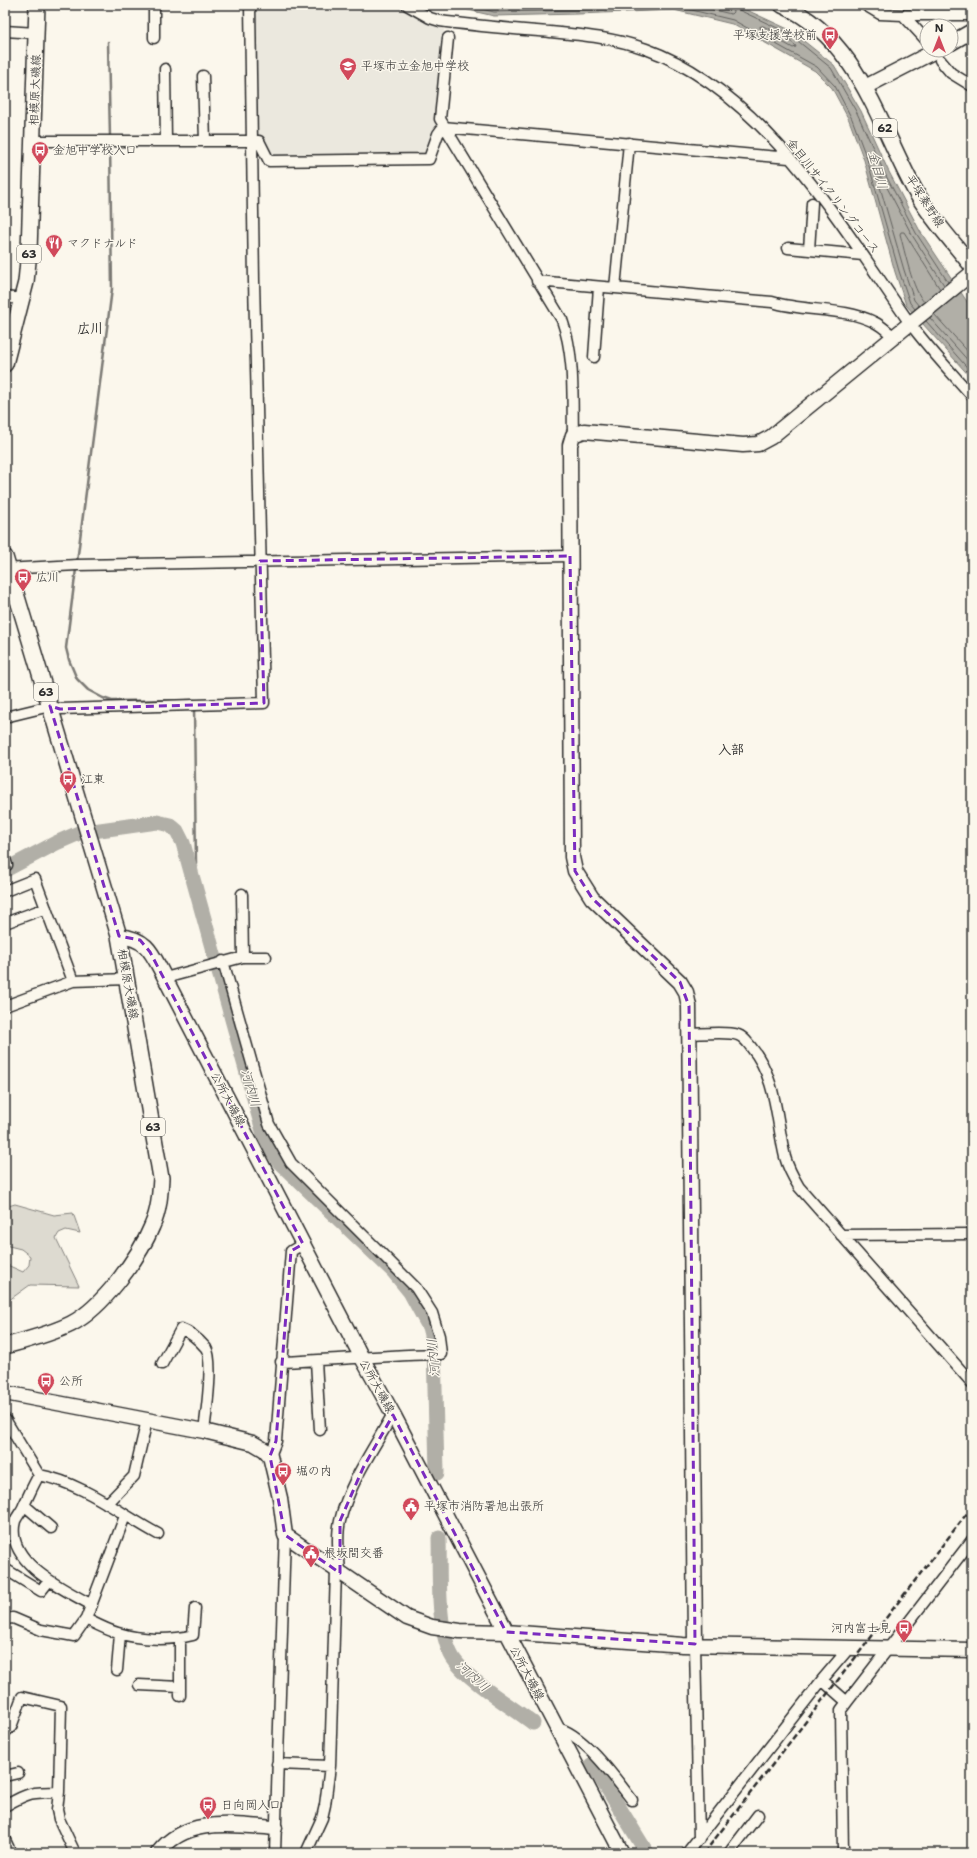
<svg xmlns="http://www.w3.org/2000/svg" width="977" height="1858" font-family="'Shantell Sans','Klee One',sans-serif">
<rect width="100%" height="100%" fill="#fbf7ec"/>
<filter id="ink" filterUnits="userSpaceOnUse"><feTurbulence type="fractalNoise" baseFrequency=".025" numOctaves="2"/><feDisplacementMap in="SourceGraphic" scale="8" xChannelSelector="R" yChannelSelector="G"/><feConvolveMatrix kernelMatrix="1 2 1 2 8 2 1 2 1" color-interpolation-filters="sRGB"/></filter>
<g filter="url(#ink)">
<path fill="#ebe8de" d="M255,5H396L444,29L435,133L429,152L425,154L272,158L258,134Z"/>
<path fill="#dddad0" stroke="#84827e" d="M15,1204L54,1215L73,1213L80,1233L66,1230L59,1233L56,1238L79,1286L30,1285L5,1303V1264L23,1272L29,1265L30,1256L21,1249L5,1245V1207Z"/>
<path fill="#b1afa7" stroke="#7b7a75" d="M447,5H736L790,30L834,65L861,111L888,170L920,231L972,309V379L906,305L895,272L864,160L849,120L832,88L815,71L732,24L674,10L578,14L494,16Z"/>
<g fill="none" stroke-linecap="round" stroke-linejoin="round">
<path stroke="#61605d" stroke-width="1" d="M465,5L494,12L578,10L675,6L733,20L817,67L835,86L852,119L867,159L899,271L910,303L915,309
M487,5L495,7L585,5
M693,5L731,14L733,12L731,5
M736,5L739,10L788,33L831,68L857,113L884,172L916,233L948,282
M763,26L785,37L795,45L796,47L793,48L761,30L760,27Z
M924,302C912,289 905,252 900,234L901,232H904L940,289
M919,306L914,300L904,270L878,180L879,178H882L912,235L944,285
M934,314L972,356
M930,318L972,365
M926,321L972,373"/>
<path stroke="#7b7a75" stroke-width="2.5" d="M108,42L110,138
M77,562L112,289L110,143
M76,569L66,648L69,660L77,679L88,690L103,698L112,701L194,700V703
M190,868L196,863L194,708"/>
<path stroke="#b1afa7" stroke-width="15" d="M5,870L56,843L79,833L157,822L170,825L177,831L183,843L265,1138L279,1162L393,1271L410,1292L429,1327L434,1347L437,1473
M439,1538C440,1570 436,1631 453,1658C467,1680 512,1707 533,1723
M591,1766L598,1773L647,1853"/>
<g stroke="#2b2b2b" stroke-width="13">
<path id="street" d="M154,5V38
M407,5L430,18L440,21C476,26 514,29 550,32C583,35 615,38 646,49C763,91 841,225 909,322C928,348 951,372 972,396
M865,5L880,14L903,15L927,41
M903,15H972
M5,31L36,33
M448,38L440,119L562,320C575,356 572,396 573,435
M940,60L951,73L972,86
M165,69L166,141
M203,76L205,141
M33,141H259L269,161L429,159L438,134L443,127L789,158
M788,248L863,255
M809,250L812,203
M537,281L772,302C805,312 843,307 874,322C881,325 888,332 894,337
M615,288L629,143
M5,297L22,299
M594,357L599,287
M5,569L77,565L570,556
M5,717L50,706L60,709L264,703L254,281L250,5
M5,859L7,865
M5,891L35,879L73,981
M242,894L243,957
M5,923L46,908
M223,961L269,1124L291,1163L416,1288L432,1313L439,1336L441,1354C387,1355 335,1360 281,1362
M165,978L243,957H266
M5,1006L73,981L127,979
M689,1034C700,1034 728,1031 738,1035C744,1037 747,1042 751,1047C777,1078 776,1120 785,1157C788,1168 793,1177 799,1187L972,1383
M841,1235L972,1234
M316,1361L320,1430
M162,1364L181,1329C190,1332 200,1341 206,1348C214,1361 206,1415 204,1431
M5,1419L39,1475C83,1483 119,1513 158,1534
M270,1456L276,1441L291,1251L303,1244
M39,1475C33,1485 29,1495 24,1505C22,1511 17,1516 15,1521C4,1562 63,1589 92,1605
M107,1504L134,1476L147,1420
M24,1505L51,1528
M5,1569L41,1591L49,1581
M340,1573C339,1556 336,1537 340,1521C349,1483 374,1448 393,1414
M5,1619L13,1618L41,1630L74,1636L86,1619L125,1516
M86,1619C96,1624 107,1630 118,1633C141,1640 170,1641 193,1635L195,1608
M180,1639V1696
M695,1644L699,1839
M117,1670L120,1634
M822,1680L847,1702L841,1710L843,1853
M139,1685L180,1687
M847,1702L972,1540
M556,1728C582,1732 616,1779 632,1800
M5,1732L11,1727L22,1697L61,1706L59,1792L57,1810L59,1819L75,1853
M277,1764L330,1766
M5,1776L18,1773
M5,1806C29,1792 32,1792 59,1792
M5,1840L11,1853
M275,1853L285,1535
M306,1853L322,1818L325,1805L330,1766L336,1571
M687,1853L822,1680L850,1647
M729,1853L758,1815"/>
</g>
<g stroke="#2b2b2b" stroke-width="17">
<path id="secondary" d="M951,43L972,31
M865,87L937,50
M119,936C149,939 152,954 165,978L362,1358L393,1414L622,1853
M5,1393L204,1431L253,1443L265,1450L270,1456L280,1498L285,1535L407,1618L432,1627L460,1631L506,1632L683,1645L972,1650
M695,1644L689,1006L686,992L680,982L592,898L575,871L572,857L570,445L573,435L584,431L743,445L758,444L771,437L972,273
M158,1853C186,1816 234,1825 275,1828"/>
</g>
<g stroke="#2b2b2b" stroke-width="18">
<path id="primary" d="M782,5C855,37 877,118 911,183C925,211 952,241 972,266
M5,364L26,282L29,251L37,5
M5,557L119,936L161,1178C160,1195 159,1211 152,1226C139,1258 102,1308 71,1324C51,1334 27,1340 5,1346"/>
</g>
<use href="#street" stroke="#fbf7ec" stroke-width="10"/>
<use href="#secondary" stroke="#fbf7ec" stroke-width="14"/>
<use href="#primary" stroke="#fbf7ec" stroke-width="15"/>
<path stroke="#2b2b2b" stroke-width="2.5" stroke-dasharray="6 3" stroke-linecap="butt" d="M704,1853L972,1507"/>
</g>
</g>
<path fill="none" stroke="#7b2cbf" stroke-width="3" stroke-dasharray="8 5" stroke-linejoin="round" d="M570,556L575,871L592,898L680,982L689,1006L695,1644L506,1632L393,1415L363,1468L340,1521V1573L285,1535L270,1456L276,1441L291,1251L303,1244L150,952L140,940L119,936L50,706L60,709L264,703L260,561Z"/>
<defs>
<g id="bus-pin" transform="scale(0.9)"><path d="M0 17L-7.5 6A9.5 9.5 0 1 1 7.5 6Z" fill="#d1495b" stroke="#fbf7ec"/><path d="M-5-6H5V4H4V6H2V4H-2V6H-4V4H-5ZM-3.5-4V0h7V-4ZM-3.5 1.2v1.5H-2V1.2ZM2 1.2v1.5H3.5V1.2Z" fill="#fff"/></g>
<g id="school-pin" transform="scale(0.9)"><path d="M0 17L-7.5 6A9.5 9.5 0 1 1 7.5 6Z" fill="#d1495b" stroke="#fbf7ec"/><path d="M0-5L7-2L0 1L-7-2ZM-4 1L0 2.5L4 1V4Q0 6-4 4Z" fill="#fff"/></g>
<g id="restaurant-pin" transform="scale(0.9)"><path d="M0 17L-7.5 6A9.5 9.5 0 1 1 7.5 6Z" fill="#d1495b" stroke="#fbf7ec"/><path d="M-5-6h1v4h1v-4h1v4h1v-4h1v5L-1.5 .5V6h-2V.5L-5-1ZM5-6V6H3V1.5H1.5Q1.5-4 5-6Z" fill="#fff"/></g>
<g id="civic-pin" transform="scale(0.9)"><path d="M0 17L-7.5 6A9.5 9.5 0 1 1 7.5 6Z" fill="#d1495b" stroke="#fbf7ec"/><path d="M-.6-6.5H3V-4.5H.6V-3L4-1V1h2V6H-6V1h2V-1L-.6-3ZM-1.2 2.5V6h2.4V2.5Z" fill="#fff"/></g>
</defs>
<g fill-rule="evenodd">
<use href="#bus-pin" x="830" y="35"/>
<use href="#school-pin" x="348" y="66"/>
<use href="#bus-pin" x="40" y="150"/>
<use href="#restaurant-pin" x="54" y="243"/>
<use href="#bus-pin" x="23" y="577"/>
<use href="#bus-pin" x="68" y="779"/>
<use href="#bus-pin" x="46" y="1381"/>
<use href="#bus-pin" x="283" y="1471"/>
<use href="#civic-pin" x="411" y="1506"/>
<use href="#civic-pin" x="311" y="1553"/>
<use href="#bus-pin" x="904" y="1628"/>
<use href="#bus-pin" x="208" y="1805"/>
</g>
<g text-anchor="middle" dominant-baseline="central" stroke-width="3" stroke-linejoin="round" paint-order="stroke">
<g fill="#fbf7ec" stroke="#696865" stroke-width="1">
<rect x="873" y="119" width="24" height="18" rx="3"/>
<rect x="17" y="245" width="24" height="18" rx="3"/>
<rect x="34" y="683" width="24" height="18" rx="3"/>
<rect x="141" y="1118" width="24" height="18" rx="3"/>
</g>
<g font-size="11" font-weight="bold" fill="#2b2b2b">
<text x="885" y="128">62</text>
<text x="29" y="254">63</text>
<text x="46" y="692">63</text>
<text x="153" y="1127">63</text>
</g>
<g font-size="12" fill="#2b2b2b" stroke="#fbf7ec" text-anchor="start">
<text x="817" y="35" text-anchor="end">平塚支援学校前</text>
<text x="361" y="66">平塚市立金旭中学校</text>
<text x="53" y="150">金旭中学校入口</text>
<text x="67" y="243">マクドナルド</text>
<text x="36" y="577">広川</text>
<text x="81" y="779">江東</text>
<text x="59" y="1381">公所</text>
<text x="296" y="1471">堀の内</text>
<text x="424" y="1506">平塚市消防署旭出張所</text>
<text x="324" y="1553">根坂間交番</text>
<text x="891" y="1628" text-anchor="end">河内富士見</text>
<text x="221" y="1805">日向岡入口</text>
</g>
<g font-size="12" fill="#2b2b2b" stroke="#fbf7ec">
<text transform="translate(35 90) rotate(-88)">相模原大磯線</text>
<text transform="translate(833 196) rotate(52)">金目川サイクリングコース</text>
<text transform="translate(925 201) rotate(57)">平塚秦野線</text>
<text transform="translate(128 984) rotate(80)">相模原大磯線</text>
<text transform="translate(228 1099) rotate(62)">公所大磯線</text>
<text transform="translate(377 1386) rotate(61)">公所大磯線</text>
<text transform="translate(527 1673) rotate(62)">公所大磯線</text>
</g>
<g font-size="13" font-style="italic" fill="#5a5956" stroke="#fbf7ec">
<text transform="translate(878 170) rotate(75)">金目川</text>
<text transform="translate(251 1088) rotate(74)">河内川</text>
<text transform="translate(433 1358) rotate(-95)">河内川</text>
<text transform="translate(473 1676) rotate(42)">河内川</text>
</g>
<g font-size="13" font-weight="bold" fill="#2b2b2b" stroke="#fbf7ec">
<text x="90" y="328">広川</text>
<text x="731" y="749">入部</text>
</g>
</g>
<rect width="977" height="1858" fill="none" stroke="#fbf7ec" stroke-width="20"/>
<rect x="10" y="10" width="957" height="1838" fill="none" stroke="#2b2b2b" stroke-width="1.5" filter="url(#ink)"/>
<g transform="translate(939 38)"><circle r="19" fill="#fbf7ec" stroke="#a8a59f"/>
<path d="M0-3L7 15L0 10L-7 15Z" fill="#d1495b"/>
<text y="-6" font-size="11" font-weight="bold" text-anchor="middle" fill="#2b2b2b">N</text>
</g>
</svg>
